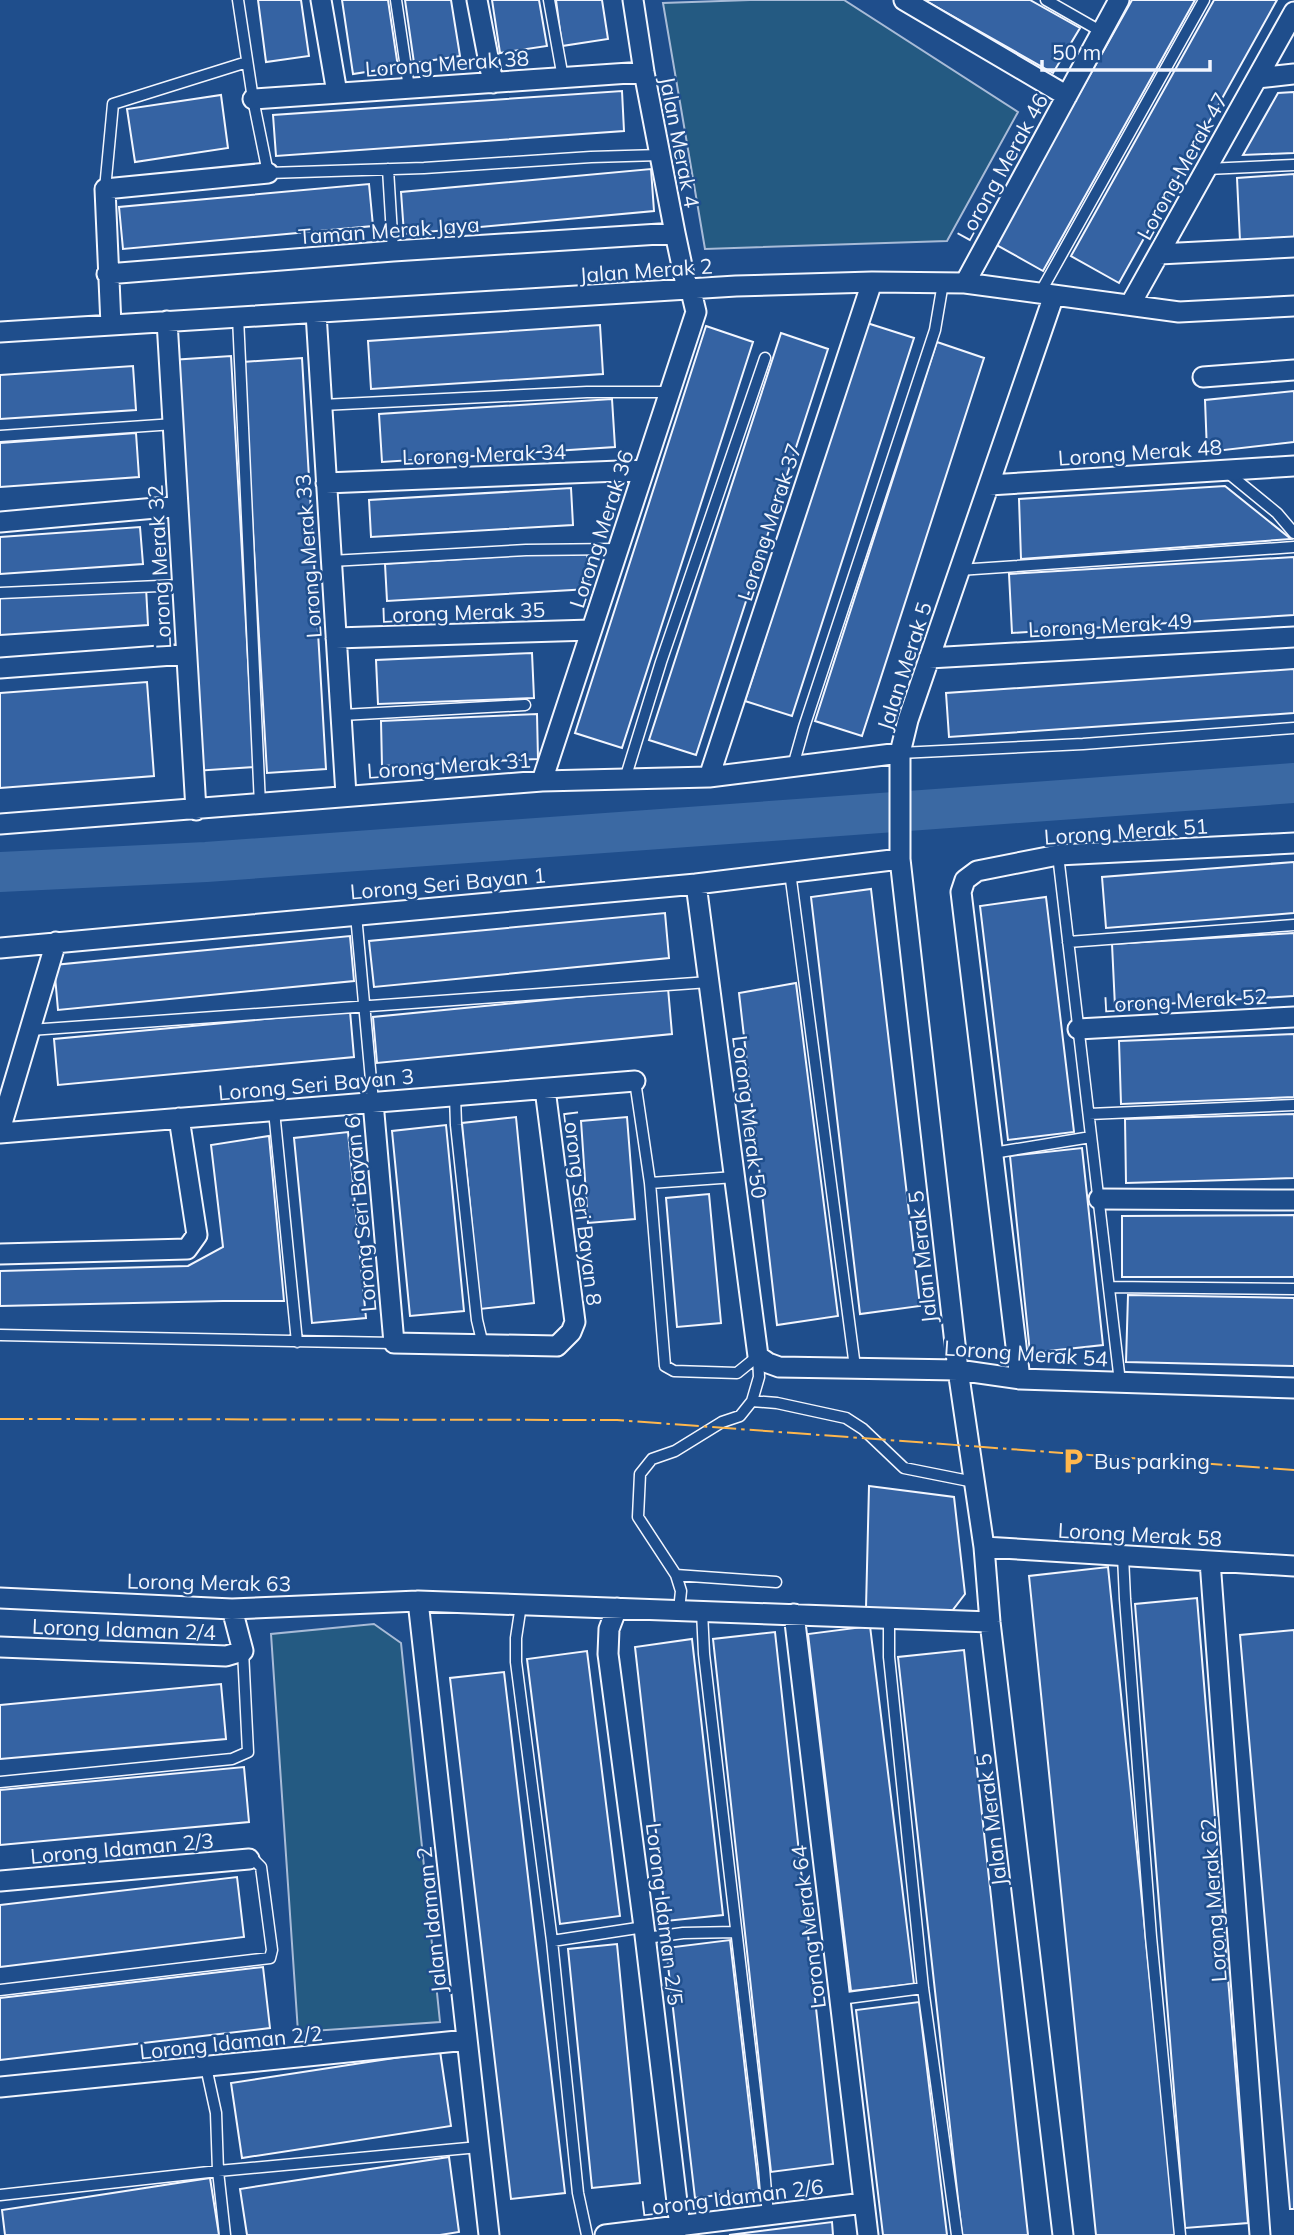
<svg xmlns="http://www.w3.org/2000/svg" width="1294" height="2235" font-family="Mulish,sans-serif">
<rect width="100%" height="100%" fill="#1f4e8c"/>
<path fill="#245a82" stroke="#a8bbd7" stroke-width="2" d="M750,0H844L1018,112L947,241L705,249L663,3Z
M374,1624L401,1643L440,2022L298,2032L271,1634Z"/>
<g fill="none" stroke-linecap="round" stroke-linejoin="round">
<path stroke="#3b69a3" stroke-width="40" d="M0,872L206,862L1294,783"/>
</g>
<path fill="#3563a3" stroke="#f2f6ff" stroke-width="2" d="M258,0H301L309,56L266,62Z
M342,0H388L398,67L353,74Z
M405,0H451L460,56L414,63Z
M492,0H539L547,46L500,53Z
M556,0H602L608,39L562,46Z
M924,0H1030L1080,28L1053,73Z
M1132,0H1195L1043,271L995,244Z
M1214,0H1277L1119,283L1071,256Z
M622,91L624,131L276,156L273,115Z
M1294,92V153L1243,155L1278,93Z
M221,95L228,148L135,162L127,109Z
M651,169L654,211L404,234L401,192Z
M1294,174V237L1240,241L1237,178Z
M369,184L373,226L123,249L119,207Z
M867,323L914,338L792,716L745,701Z
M600,325L603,374L371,389L368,341Z
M706,326L753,342L622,748L575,733Z
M781,333L828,349L696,755L649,740Z
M937,342L984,358L862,736L815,721Z
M231,356L254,767L194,771L171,360Z
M302,358L326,769L267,773L243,362Z
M133,366L136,410L0,419V375Z
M1294,391V442L1207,452L1205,400Z
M612,399L615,447L382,462L379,414Z
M136,433L139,477L0,487V443Z
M1225,486L1291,539L1021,559L1019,499Z
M571,488L573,525L371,537L369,500Z
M140,527L143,564L0,574V537Z
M587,551L589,589L387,601L385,564Z
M1294,557V615L1012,633L1009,574Z
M146,587L148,625L0,635V598Z
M532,653L534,698L378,704L376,660Z
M1294,669V713L949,737L946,693Z
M147,682L154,776L0,788V693Z
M537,714L538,759L382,766L381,721Z
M1294,862V913L1106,928L1102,877Z
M871,889L920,1306L860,1314L811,897Z
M1046,897L1074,1132L1008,1140L980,906Z
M665,913L669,958L374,987L369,941Z
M1294,933V996L1115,1007L1112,944Z
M350,936L354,981L58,1010L54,965Z
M796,983L838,1316L777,1325L739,993Z
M668,988L672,1034L377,1063L373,1017Z
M350,1011L354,1057L58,1085L54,1039Z
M1294,1034V1097L1121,1104L1119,1041Z
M1294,1114V1178L1126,1183L1125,1119Z
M516,1117L534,1303L480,1309L462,1123Z
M627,1117L635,1219L588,1223L581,1121Z
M446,1125L464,1311L410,1316L392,1131Z
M348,1132L366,1318L312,1323L294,1138Z
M269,1136L284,1301H223L0,1306V1271L188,1266L223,1247L211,1145Z
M1082,1148L1103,1345L1030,1353L1010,1156Z
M709,1194L721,1323L677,1327L666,1198Z
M1294,1215V1277H1122V1216Z
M1128,1295L1294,1298V1366L1126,1362Z
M869,1486L954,1497L965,1594L952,1611L866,1608Z
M1108,1567L1176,2235H1096L1029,1576Z
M1197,1598L1248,2223L1185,2228L1135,1604Z
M870,1626L914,1984L851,1991L808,1634Z
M1294,1630V2209H1290L1240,1635Z
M775,1632L833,2164L771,2172L713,1639Z
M692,1639L723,1915L666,1921L635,1647Z
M964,1650L1028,2235H962L898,1657Z
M587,1651L620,1916L560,1924L527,1659Z
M504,1672L565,2193L511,2199L450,1678Z
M221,1684L226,1739L0,1759V1705Z
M244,1767L249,1822L0,1845V1790Z
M237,1877L244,1937L0,1967V1905Z
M730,1940L759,2190L695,2198L666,1948Z
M617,1944L640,2183L592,2188L568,1949Z
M263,1967L270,2028L0,2060V1998Z
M919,2002L947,2235H883L856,2010Z
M440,2051L451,2126L242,2158L231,2083Z
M449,2157L459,2232L440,2235H247L240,2189Z
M210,2178L219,2235H5L2,2210Z
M832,2222L833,2235H729Z"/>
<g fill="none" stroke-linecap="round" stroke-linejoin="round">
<g stroke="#f2f6ff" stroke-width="13">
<path id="service" d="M238,0L253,99L268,173L424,168L591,157L660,155
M396,0L409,88
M549,0L563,78
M1046,0L1102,32
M388,169L393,251
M1207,169L1294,165
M105,189L113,104L247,62
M1040,293L1204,0
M238,317L260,805
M322,405L587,392H670
M0,436L174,424
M1228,473L1277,513L1294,533
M331,561L526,550L618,549
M959,570L1294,547
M0,593L182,585
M342,715L525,705
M900,753L1083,744L1294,728
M793,766L804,727L935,330L943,283
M625,779L661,662L765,358
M1058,855L1120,1382
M790,872L855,1367
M356,915L373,1102
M1068,942L1294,925
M30,1030L709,982
M635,1081L650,1183L665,1366L674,1371L737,1373L758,1356
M455,1096L456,1125L477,1320L483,1345
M274,1111L297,1342
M1089,1114L1294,1105
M993,1153L1091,1137
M650,1183L735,1177
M1109,1287L1294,1289
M0,1335L394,1343
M752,1401L777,1403L846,1418L863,1429L904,1468L974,1482
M1123,1556L1125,1599L1151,1937L1180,2235
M676,1575L776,1582
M521,1605L516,1638V1662L552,1941L578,2193L587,2235
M679,1610L681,1591L676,1575L638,1517L640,1474L652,1459L675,1451L722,1422L740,1416L752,1401L759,1377L758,1356
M702,1611L704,1654L764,2168L768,2216
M889,1618V1657L923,1988L957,2235
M0,1782L232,1759L248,1752L243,1651
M646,1938L683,1933L736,1932
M552,1941L644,1927
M0,1990L270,1958L272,1950L261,1867L254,1860L249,1859
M840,1999L923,1988
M206,2067L216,2113L218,2171L225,2235
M0,2195L218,2171L479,2147"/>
</g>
<g stroke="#f2f6ff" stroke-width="23">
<path id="minor" d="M321,0L337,93
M477,0L493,83
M904,0L1067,96
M1257,78L1294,74
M253,99L644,72
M1159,254L1294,247
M107,274L393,251L675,233
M965,283L1119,0
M1054,295L908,720L900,753V859L958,1370L984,1547L990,1622L1063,2235
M1130,305L1294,12
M316,313L346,795
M167,321L196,810
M111,325L105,189L268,173
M0,332L736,286L872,282L965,283L1179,312L1294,306
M1203,377L1294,370
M326,483L644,470
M989,485L1294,466
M0,522L178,506
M336,638L591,630
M929,658L1294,637
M0,668L186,654
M709,777L872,282
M542,781L696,312L691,291L685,280L675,233L644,72L633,0
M0,824L542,781L709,777L900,753
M696,884L758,1356L768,1363L779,1367L958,1370L1020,1379L1294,1388
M0,948L696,884L900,859
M1078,1029L1294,1017
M373,1102L394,1343L557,1346L571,1332L575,1322L545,1089
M0,1130L56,942
M0,1133L635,1081
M1099,1199L1294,1200
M0,1254L187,1249L197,1235L179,1118
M1020,1379L961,892L965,880L977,871L1058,855L1294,843
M984,1547L1294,1566
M1210,1561L1260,2235
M0,1598L232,1609L418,1601L990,1622
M418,1601L489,2235
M617,1608L609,1629L608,1654L644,1927L680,2227
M794,1614L868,2235
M0,1647L226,1656L243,1651L232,1609
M0,1881L249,1859
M0,2087L467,2040
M605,2235L864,2203"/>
</g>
<use href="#service" stroke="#1f4e8c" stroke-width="10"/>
<use href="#minor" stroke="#1f4e8c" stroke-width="19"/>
<path stroke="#ffb74d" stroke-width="2" stroke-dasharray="24 5 3.5 5" stroke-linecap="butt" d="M0,1419L617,1420L1294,1470"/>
</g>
<defs>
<g id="parking-bare" transform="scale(2.1)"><path d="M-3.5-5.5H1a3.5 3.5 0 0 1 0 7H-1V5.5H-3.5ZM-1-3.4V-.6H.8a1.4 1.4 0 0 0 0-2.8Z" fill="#ffb74d" stroke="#1f4e8c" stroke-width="2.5" paint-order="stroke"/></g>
</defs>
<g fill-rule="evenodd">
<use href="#parking-bare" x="1073" y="1461"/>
</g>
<g text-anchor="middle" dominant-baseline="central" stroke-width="5" stroke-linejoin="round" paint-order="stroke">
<g font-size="21" fill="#f2f6ff" stroke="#1f4e8c">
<text transform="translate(447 63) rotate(-4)">Lorong Merak 38</text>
<text transform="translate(680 142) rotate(79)">Jalan Merak 4</text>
<text transform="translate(1182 166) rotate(-61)">Lorong Merak 47</text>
<text transform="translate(1002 167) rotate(-61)">Lorong Merak 46</text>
<text transform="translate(389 230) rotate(-4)">Taman Merak Jaya</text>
<text transform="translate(646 270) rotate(-4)">Jalan Merak 2</text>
<text transform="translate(1140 452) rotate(-4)">Lorong Merak 48</text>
<text transform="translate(484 454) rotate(-2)">Lorong Merak 34</text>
<text transform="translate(769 522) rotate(-72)">Lorong Merak 37</text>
<text transform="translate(601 529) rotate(-72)">Lorong Merak 36</text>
<text transform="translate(308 556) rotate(-94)">Lorong Merak 33</text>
<text transform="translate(159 567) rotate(-93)">Lorong Merak 32</text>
<text transform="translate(463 612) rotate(-2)">Lorong Merak 35</text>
<text transform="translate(1110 625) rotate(-3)">Lorong Merak 49</text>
<text transform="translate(904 666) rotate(-72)">Jalan Merak 5</text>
<text transform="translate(449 765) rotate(-4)">Lorong Merak 31</text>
<text transform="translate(1126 831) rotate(-4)">Lorong Merak 51</text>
<text transform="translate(448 883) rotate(-5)">Lorong Seri Bayan 1</text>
<text transform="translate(1185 1000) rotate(-3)">Lorong Merak 52</text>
<text transform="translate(316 1084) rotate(-5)">Lorong Seri Bayan 3</text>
<text transform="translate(750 1117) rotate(83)">Lorong Merak 50</text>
<text transform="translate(583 1208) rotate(83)">Lorong Seri Bayan 8</text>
<text transform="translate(360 1214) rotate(-95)">Lorong Seri Bayan 6</text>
<text transform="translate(922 1257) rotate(-96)">Jalan Merak 5</text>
<text transform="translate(1026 1353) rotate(4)">Lorong Merak 54</text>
<text transform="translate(1140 1534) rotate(3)">Lorong Merak 58</text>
<text transform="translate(209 1582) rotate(1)">Lorong Merak 63</text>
<text transform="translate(124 1629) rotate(2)">Lorong Idaman 2/4</text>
<text transform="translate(991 1820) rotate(-97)">Jalan Merak 5</text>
<text transform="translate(122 1848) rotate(-5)">Lorong Idaman 2/3</text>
<text transform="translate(1213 1900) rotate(-94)">Lorong Merak 62</text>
<text transform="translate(665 1914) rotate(83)">Lorong Idaman 2/5</text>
<text transform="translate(431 1920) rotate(-96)">Jalan Idaman 2</text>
<text transform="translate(808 1927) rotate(-97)">Lorong Merak 64</text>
<text transform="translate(231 2042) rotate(-6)">Lorong Idaman 2/2</text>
<text transform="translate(732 2197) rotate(-7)">Lorong Idaman 2/6</text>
</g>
<g font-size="21" fill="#f2f6ff" stroke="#1f4e8c" text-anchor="start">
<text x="1094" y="1461">Bus parking</text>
</g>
</g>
<path d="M1042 60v10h168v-10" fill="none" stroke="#f2f6ff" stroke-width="3.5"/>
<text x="1052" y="60" font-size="21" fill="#f2f6ff" stroke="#1f4e8c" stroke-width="5" paint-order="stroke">50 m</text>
</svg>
